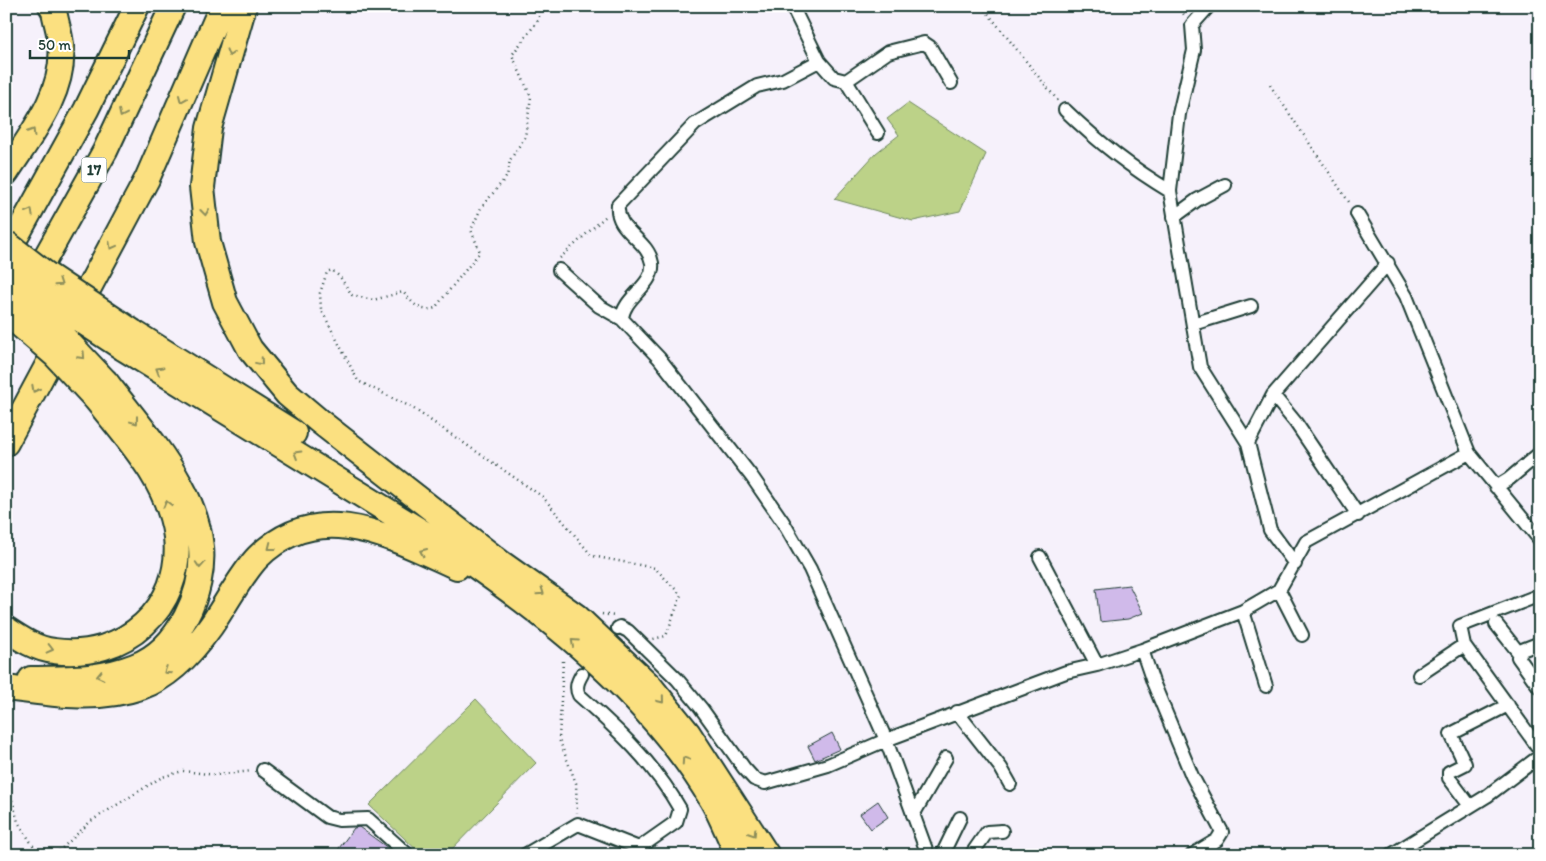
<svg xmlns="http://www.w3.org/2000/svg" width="1546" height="861" font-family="Itim,sans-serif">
<rect width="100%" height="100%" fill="#f6f1fb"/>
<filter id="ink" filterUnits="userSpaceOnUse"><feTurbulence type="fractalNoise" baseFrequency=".02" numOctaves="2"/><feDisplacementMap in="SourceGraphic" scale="10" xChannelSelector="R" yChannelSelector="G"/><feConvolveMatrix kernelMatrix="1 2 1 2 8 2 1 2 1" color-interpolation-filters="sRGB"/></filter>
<g filter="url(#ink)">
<path fill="#bcd288" stroke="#6e885e" d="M908,103L986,154L960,211L913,221L834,199L876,153L899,135L887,119Z
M476,699L536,763L446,855H422L369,805Z"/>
<path fill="#d0baea" stroke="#1f3d34" d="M1129,585L1143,613L1128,619L1100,622L1096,589Z
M832,733L840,749L815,760L808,746Z
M878,801L888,817L871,829L860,814Z
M359,827L392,851L396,855H334L354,828Z"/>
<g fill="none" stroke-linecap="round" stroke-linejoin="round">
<g stroke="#1f3d34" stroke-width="16">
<path id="minor" d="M792,6L819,61
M1209,6L1192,25L1194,50L1179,114L1170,191L1200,367L1248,443L1270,530L1295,564
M846,81L888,52L924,43L930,47L951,83
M1065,110C1098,142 1131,168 1170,191
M1357,214L1406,296L1469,453
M1174,217L1197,200L1225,185
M559,270L599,306L622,319L659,358L752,477L783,522L810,569L886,740L828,765L765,783L754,779L744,768L701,708L677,679L628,631L620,627L618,628
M622,319C623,297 655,285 652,263C648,239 615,231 618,205L695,124L757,86L783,80L819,61L834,78L846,81L878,133
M1193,324L1251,306
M1273,395L1296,423L1358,515
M1248,443L1273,395L1388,263
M1496,487L1509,479L1540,453
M1040,557L1097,665
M1279,590L1302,635
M1540,595L1460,626L1464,645L1540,750
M1243,611L1266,686
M1496,624L1519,653
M1540,643L1522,650L1518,657L1540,688
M1142,650L1153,682L1192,776L1222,832L1217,840L1192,855
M582,674C578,681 575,687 579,695C617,729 654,763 680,809L676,822L639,848
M1419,675L1464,645
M957,712L1001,768L1010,784
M263,770L327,817L339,820L368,819L408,855
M1470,806L1449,778V772L1465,764L1451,734L1508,705
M913,815L946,758
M525,855L578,824L639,848L644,855
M928,855L886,740L1066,672L1097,665L1142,650L1243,611L1279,590L1306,542L1469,453L1540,540
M942,855L960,818
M971,855L987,832L1002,831
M1391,855L1487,796L1540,756"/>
</g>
<g stroke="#1f3d34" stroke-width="28">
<path id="motorway" d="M244,6L209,128L202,187L208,242L225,302L250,349L287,394L319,421L501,563L576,616L650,686L688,733L767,855
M6,173C30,136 66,92 61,45C60,34 56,22 54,11L51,6
M6,255L86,110L137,6
M29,287L105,151L173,6
M133,332L294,433
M123,348L461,556C558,623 651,698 712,800C722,817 729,837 738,855
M6,443L147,179L222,6
M6,629C21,639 36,649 54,651C123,661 184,608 176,537C169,482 127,438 94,397
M31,679C68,678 100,680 135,666C179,649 205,592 201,547C199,527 191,504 181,486C161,449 132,416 106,382
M6,688C51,694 97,702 141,687C170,677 194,650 211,626C224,607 243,572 258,557C320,496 392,538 457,567"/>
</g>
<path stroke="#1f3d34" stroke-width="2.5" stroke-dasharray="1 4" stroke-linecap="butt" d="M539,6V19L512,55L531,97L525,137L510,160L507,176L481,208L471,230L480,252L435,308C419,313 413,303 403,292L373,300L352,295L340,277L332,270L327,272L320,293L321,309L358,381L411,407L543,497L592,556L655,568L681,595L666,636L653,639
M982,6L1058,101
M1177,6L1185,16
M1270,85L1351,205
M560,258L606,216
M602,614L615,616
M563,661L559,739L576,783L577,813
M6,776L18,822L39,855
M55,855L91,821L162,777L183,771L216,775L252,771"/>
<use href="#minor" stroke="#fff" stroke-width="12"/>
<use href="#motorway" stroke="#fbe080" stroke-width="24"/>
<g stroke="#1f3d34" stroke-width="28" stroke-linecap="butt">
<path id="motorway-bridge" d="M6,243L46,274L133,332
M6,266L36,291L123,348
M6,289L55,328L106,382
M6,313L56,356L94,397"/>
</g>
<use href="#motorway-bridge" stroke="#fbe080" stroke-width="24"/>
</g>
<defs><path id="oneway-chevron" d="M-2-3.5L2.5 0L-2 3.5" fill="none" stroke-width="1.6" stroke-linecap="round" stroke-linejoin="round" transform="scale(1.25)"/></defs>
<g stroke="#8d8e5a">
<use href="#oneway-chevron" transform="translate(230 53) rotate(106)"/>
<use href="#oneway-chevron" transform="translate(182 99) rotate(113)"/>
<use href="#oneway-chevron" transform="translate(122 114) rotate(115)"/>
<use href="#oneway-chevron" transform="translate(32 132) rotate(-58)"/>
<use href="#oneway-chevron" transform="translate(30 212) rotate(-61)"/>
<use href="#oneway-chevron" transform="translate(205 212) rotate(84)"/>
<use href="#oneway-chevron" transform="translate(112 246) rotate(118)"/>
<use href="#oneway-chevron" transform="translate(59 283) rotate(34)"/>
<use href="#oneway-chevron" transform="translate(82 356) rotate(47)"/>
<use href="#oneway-chevron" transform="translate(260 362) rotate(50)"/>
<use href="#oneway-chevron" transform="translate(159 370) rotate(-149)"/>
<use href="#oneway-chevron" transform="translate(35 389) rotate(118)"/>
<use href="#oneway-chevron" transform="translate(135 421) rotate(53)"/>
<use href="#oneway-chevron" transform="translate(297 454) rotate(-149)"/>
<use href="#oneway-chevron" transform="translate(167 504) rotate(-105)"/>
<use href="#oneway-chevron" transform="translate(271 547) rotate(142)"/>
<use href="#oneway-chevron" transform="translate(423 552) rotate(-156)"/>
<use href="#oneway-chevron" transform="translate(200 565) rotate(94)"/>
<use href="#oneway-chevron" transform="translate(541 592) rotate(35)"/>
<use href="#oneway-chevron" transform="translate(574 642) rotate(-138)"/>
<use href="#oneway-chevron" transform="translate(50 649) rotate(14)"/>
<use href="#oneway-chevron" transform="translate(167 671) rotate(147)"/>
<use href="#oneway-chevron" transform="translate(100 676) rotate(167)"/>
<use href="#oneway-chevron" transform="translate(661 700) rotate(51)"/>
<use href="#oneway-chevron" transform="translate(685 760) rotate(-124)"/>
<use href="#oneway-chevron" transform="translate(753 833) rotate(57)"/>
</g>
</g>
<g text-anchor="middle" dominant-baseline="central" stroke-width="4" stroke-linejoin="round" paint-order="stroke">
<rect fill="#fff" stroke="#627771" stroke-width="1" x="81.5" y="157.5" width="25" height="25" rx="4"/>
<g font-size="15" font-weight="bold" fill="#1f3d34">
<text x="94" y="170">17</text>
</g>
</g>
<rect width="1546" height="861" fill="none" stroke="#fff" stroke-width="25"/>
<rect x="12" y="12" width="1521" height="836" fill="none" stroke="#1f3d34" stroke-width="2" filter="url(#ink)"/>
<path d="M30 50v8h99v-8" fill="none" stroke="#1f3d34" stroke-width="2.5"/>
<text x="38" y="50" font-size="15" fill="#1f3d34" stroke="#ffffff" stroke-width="4" paint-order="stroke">50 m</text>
</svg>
